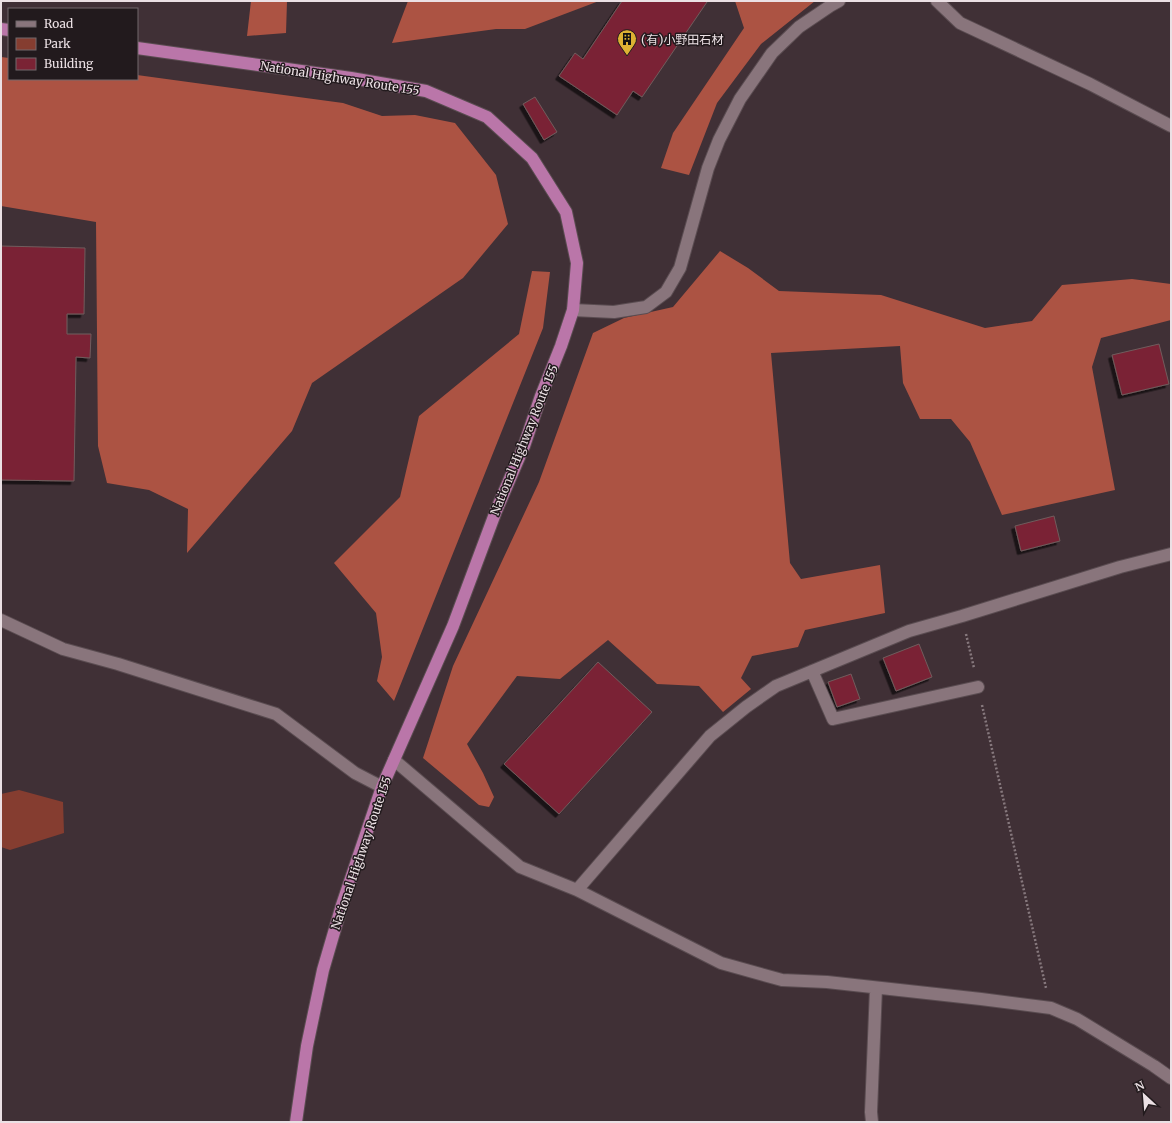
<svg xmlns="http://www.w3.org/2000/svg" width="1172" height="1123" font-family="Merriweather,'Noto Sans JP',serif">
<defs>
<filter id="shadow"><feDropShadow dx="-3.5" dy="3.5" stdDeviation="0" flood-color="#0009"/></filter>
</defs>
<rect width="100%" height="100%" fill="#403036"/>
<path fill="#853d30" d="M19,790L63,802L64,833L10,850L1,847V794Z"/>
<path fill="#ac5343" d="M251,1H287L286,33L247,36Z
M408,1H599L525,29H496L392,43Z
M735,1H815L761,44L717,103L689,175L661,168L673,133L744,28Z
M1,57L9,58V79H137V75L343,103L382,116L415,115L455,123L496,175L508,224L463,278L312,383L292,431L187,553L188,509L149,490L107,483L98,446L96,222L1,206Z
M720,251L748,268L779,291L881,295L985,328L1032,321L1062,285L1132,279L1171,284V320L1101,338L1092,367L1115,490L1002,515L970,442L951,419H920L903,383L900,346L771,353L790,563L801,579L880,565L885,613L805,630L798,647L752,656L741,678L751,689L723,712L699,686L657,684L608,640L560,679L517,676L467,744L483,773L494,797L489,807L479,805L423,758L453,666L539,482L593,333L624,318L673,307Z
M532,271L550,272L543,328L394,701L377,681L382,657L376,613L334,563L400,497L419,416L519,334Z"/>
<path fill="#7a2334" stroke="#705c5d" filter="url(#shadow)" d="M622,1H705L707,2L642,97L633,91L617,115L559,76L575,53L583,59Z
M535,97L557,132L544,140L523,104Z
M1,246L85,248L84,314H67V334H91L90,358L76,357L74,481L1,480Z
M1159,344L1169,384L1122,395L1112,355Z
M1054,516L1060,541L1021,551L1015,526Z
M919,644L932,677L896,691L883,658Z
M598,662L652,712L559,814L504,764Z
M851,674L860,699L837,707L828,682Z"/>
<g fill="none" stroke-linecap="round" stroke-linejoin="round">
<g stroke="#5a4c51" stroke-width="14">
<path id="minor" d="M937,1L960,23L1090,84L1171,126
M573,310L614,312L646,307L666,292L680,268L708,168L719,140L740,99L772,53L799,27L830,6L839,1
M1,620L63,649L118,664L276,714L355,773L382,787
M812,671L833,719L978,687
M394,760L520,867L577,890L721,963L782,980L827,982L981,999L1051,1008L1077,1019L1154,1066L1171,1078
M577,890L710,736L746,707L776,686L909,631L962,616L1120,567L1171,554
M872,1122L871,1112L876,988"/>
</g>
<g stroke="#5a4c51" stroke-width="14">
<path id="trunk" d="M1,29L9,30
M137,48L351,78L426,91L487,117L532,158L566,212L577,263L573,310L561,346L541,396L524,446L496,511L453,626L382,787L342,905L323,970L307,1046L296,1122"/>
</g>
<path stroke="#86787d" stroke-width="2.5" stroke-dasharray="2 2" stroke-linecap="butt" d="M966,634L974,668
M982,705L1046,988"/>
<use href="#minor" stroke="#89757c" stroke-width="12"/>
<use href="#trunk" stroke="#ba76a9" stroke-width="12"/>
</g>
<defs>
<g id="building-pin" transform="scale(1)"><path d="M0 17L-7.5 6A9.5 9.5 0 1 1 7.5 6Z" fill="#ddb133" stroke="#221a1d"/><path d="M-4-6H4V6H1V3H-1V6H-4ZM-2.5-4.3h1.7v1.8h-1.7ZM.8-4.3h1.7v1.8H.8ZM-2.5-1h1.7V.8h-1.7ZM.8-1h1.7V.8H.8Z" fill="#111"/></g>
</defs>
<g fill-rule="evenodd">
<use href="#building-pin" x="627" y="39"/>
</g>
<g text-anchor="middle" dominant-baseline="central" stroke-width="3" stroke-linejoin="round" paint-order="stroke">
<g font-size="12" fill="#ebe0e4" stroke="#221a1d" text-anchor="start">
<text x="641" y="39">(有)小野田石材</text>
</g>
<g font-size="12" fill="#ebe0e4" stroke="#221a1d">
<text transform="translate(340 78) rotate(9)">National Highway Route 155</text>
<text transform="translate(524 440) rotate(-68)">National Highway Route 155</text>
<text transform="translate(361 853) rotate(-71)">National Highway Route 155</text>
</g>
</g>
<rect width="1172" height="1123" fill="none" stroke="#ebe0e4" stroke-width="4"/>
<rect x="8" y="8" width="130" height="72" fill="#221a1d" stroke="#72696d"/>
<rect x="16" y="21" width="20" height="6" fill="#89757c" stroke="#72696d"/>
<text x="44" y="28" font-size="12" fill="#ebe0e4">Road</text>
<rect x="16" y="38" width="20" height="12" fill="#853d30" stroke="#72696d"/>
<text x="44" y="48" font-size="12" fill="#ebe0e4">Park</text>
<rect x="16" y="58" width="20" height="12" fill="#7a2334" stroke="#72696d"/>
<text x="44" y="68" font-size="12" fill="#ebe0e4">Building</text>
<g transform="translate(1144 1095) rotate(334)" stroke="#221a1d" stroke-width="3" paint-order="stroke">
<path d="M0-3L7 15L0 10L-7 15Z" fill="#ebe0e4"/>
<text y="-6" font-size="11" font-weight="bold" text-anchor="middle" fill="#ebe0e4">N</text>
</g>
</svg>
